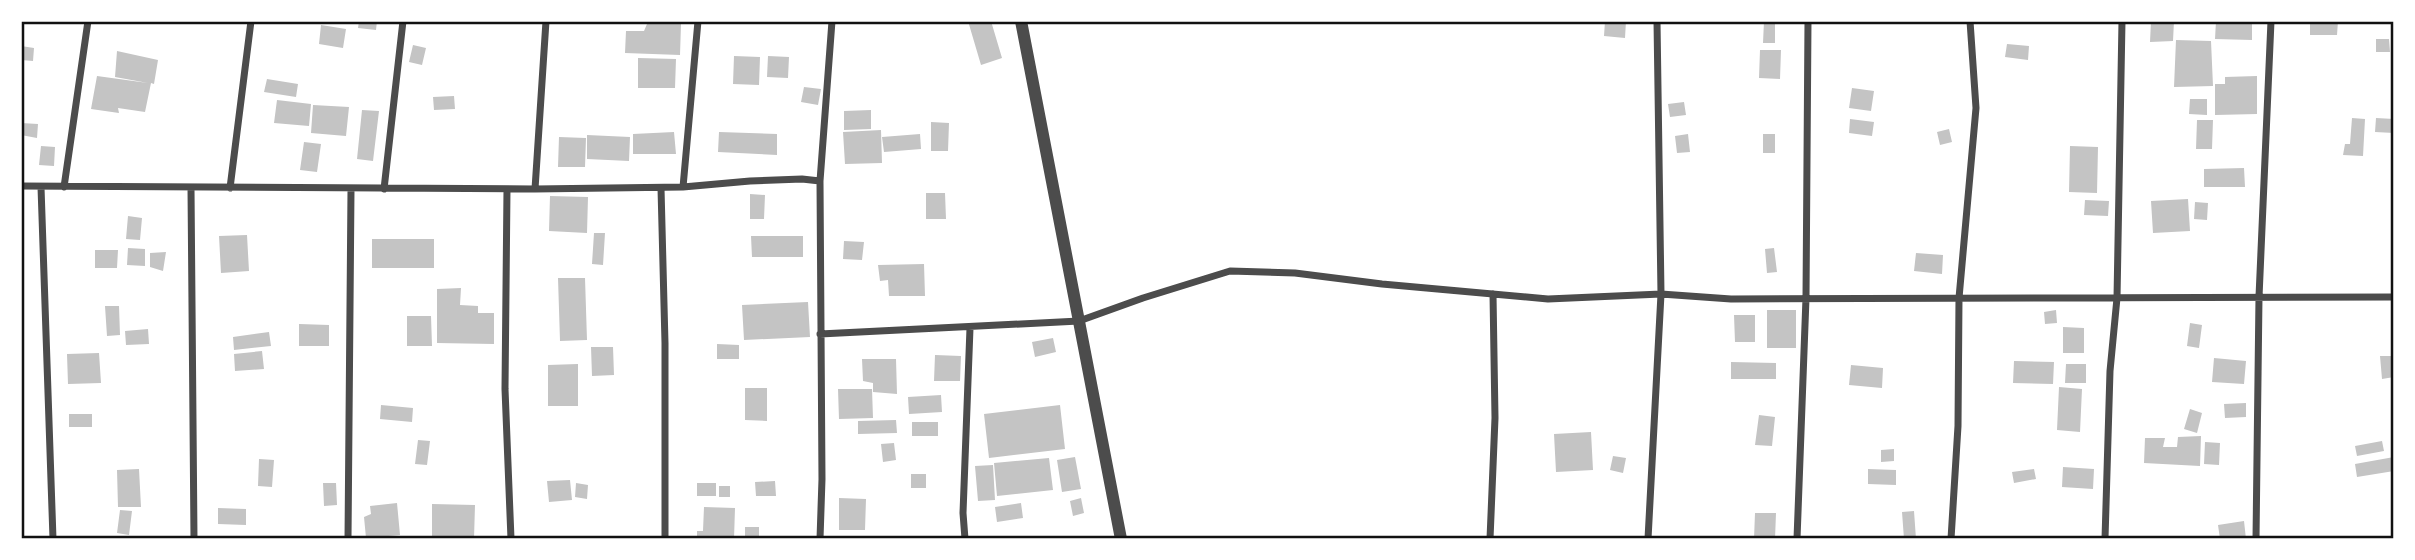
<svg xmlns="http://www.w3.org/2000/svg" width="2415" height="560" font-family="Signika,sans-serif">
<rect width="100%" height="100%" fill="#fff"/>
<path fill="#c4c4c4" d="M359,21H377L376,30L358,28Z
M968,21H991L1002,58L981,65Z
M1605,21H1626L1625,38L1604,36Z
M1764,21H1775V43H1763Z
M2151,21H2174L2173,41L2150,42Z
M2216,21H2252V40L2215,39Z
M2310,21H2338L2337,35H2310Z
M647,24H681L680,55L625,53L626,31H644Z
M321,25L346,29L343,48L319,44Z
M2376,39H2389L2390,52H2376Z
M2176,40L2211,41L2213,86L2174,87Z
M2007,44L2029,46L2028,60L2005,57Z
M413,45L426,48L422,65L409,62Z
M21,46L34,48L33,61L21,60Z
M1760,50H1781L1780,79L1759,78Z
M117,51L158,60L154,84L151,83L145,112L118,108L119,113L91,109L97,76L148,83L115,77Z
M734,56L760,57L759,85L733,84Z
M768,56L789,57L788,78L767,77Z
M638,58L676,59L675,88H638Z
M2257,76V114L2215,115V84H2225V77Z
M267,79L298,84L296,97L264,92Z
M804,87L821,89L818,105L801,102Z
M1852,88L1874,91L1871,111L1849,108Z
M454,96L455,109L434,110L433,97Z
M2190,99H2207V115L2189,114Z
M277,100L311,104L309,126L274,123Z
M1684,102L1686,115L1670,117L1668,104Z
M313,105L349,107L346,136L311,133Z
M362,110L379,111L373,161L357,159Z
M871,110V129L844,130V111Z
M2352,118L2365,119L2363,156L2343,155L2345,144H2350Z
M2376,118L2394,119V133L2375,132Z
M1850,119L1874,122L1872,136L1849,133Z
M2197,120H2213L2212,149H2196Z
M931,122L949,123L948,151H931Z
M21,123L38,124L37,138L21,135Z
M1949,129L1952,142L1940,145L1937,132Z
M881,130L882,163L845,164L843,132Z
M674,132L676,154H633V134Z
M719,132L777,134V155L718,152Z
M920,134L921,149L884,152L882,137Z
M1688,134L1690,152L1677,153L1675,136Z
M1763,134H1775V153H1763Z
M587,135L630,137L629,161L587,159Z
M559,137L586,138L585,167H558Z
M304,142L321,144L317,172L300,170Z
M41,146L55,147L54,166L39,165Z
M2070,146L2098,147L2097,193L2069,192Z
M2244,168L2245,187H2204V169Z
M926,193H945L946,219H926Z
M750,194L765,195L764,219H750Z
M550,196L588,197L587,233L549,231Z
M2188,199L2190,231L2153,233L2151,201Z
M2085,200L2109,201L2108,216L2084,215Z
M2195,202L2208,203L2207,220L2194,219Z
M128,216L142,218L140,240L126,239Z
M594,233H605L603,265L592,264Z
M247,235L249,271L221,273L219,236Z
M751,236H803V257H752Z
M372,239H434V268H372Z
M844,241L864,242L862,260L843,259Z
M128,248L145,249V266L127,265Z
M1774,248L1777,272L1767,273L1765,249Z
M95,250H118L117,268H95Z
M166,252L163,271L150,267V253Z
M1916,253L1943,255L1942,274L1914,271Z
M924,264L925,296H889L888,280L880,281L878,265Z
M558,278H585L587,340L560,341Z
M461,288L460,305L478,306V313H494V344L437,343V289Z
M808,302L810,337L744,340L742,305Z
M105,306H119L120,335L107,336Z
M1767,310H1796V348H1767Z
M2056,310L2057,323L2045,324L2044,312Z
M1734,315H1755V342H1735Z
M407,316H431L432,346H407Z
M2190,323L2202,325L2199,348L2187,346Z
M299,324L329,325V346H299Z
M2063,327L2084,328V353H2063Z
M148,329L149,344L126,345L125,331Z
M269,332L271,346L234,350L233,337Z
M1053,338L1056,352L1035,357L1032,342Z
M717,344L739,345V359H717Z
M591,347H613L614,375L592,376Z
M262,351L264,369L235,371L234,354Z
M99,353L101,383L68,384L67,354Z
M935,355L961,356L960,381H934Z
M2380,356H2394V377L2382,379Z
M2214,358L2246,361L2244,384L2212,382Z
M862,359H896L897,394L873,392V383L863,381Z
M2014,361L2054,362L2053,384L2013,383Z
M1731,362L1776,363V379H1731Z
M578,364V406H548V365Z
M2066,364H2086V383H2065Z
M1851,365L1883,368L1882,388L1849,385Z
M2059,387L2082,389L2080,432L2057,430Z
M745,388H767V421L745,420Z
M838,389H872L873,418L839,419Z
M941,395L942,412L909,414L908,397Z
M2246,403V417L2225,418L2224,404Z
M381,405L413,408L412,422L380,419Z
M1060,405L1065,449L989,458L984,414Z
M2190,409L2202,413L2197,433L2184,429Z
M69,414H92V427H69Z
M1759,415L1775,417L1772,446L1755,445Z
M896,420L897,433L858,434V421Z
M912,422H938V436H912Z
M1591,432L1593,470L1556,472L1554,434Z
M2201,436L2200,466L2144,463L2145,438H2165L2163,447H2177L2178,437Z
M418,440L430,441L427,465L415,464Z
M2382,441L2384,451L2357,456L2355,446Z
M2205,442L2220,443L2219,465L2204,464Z
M894,443L896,460L883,462L881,444Z
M1894,449V461L1881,462V450Z
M1613,456L1626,458L1623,473L1610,470Z
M1075,457L1081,489L1062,492L1057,460Z
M2394,457V471L2357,477L2355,464Z
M1049,458L1053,490L997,496L994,463Z
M259,459L274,460L272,487L258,486Z
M993,465L995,500L978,501L975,466Z
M2063,467L2094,469L2093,489L2062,487Z
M139,469L141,507H118L117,470Z
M1868,469L1896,470V485L1868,484Z
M2034,469L2036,479L2014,483L2012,472Z
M911,474H926V488H911Z
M570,480L572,500L549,502L547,481Z
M775,481L776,496H756L755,482Z
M323,483H336L337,505L324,506Z
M576,483L588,485L587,499L575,497Z
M697,483H716V496H697Z
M719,486H730V497H719Z
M839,498L866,499L865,530H839Z
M1081,498L1084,513L1073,516L1070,501Z
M397,503L400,535L366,538L364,517L371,514L370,506Z
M1021,503L1023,518L997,522L995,507Z
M432,504L475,505L474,539H432Z
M704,507L735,508L734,539H697V531H703Z
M218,508L246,509V525L218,524Z
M120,510L132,511L129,535L117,533Z
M1914,511L1916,539H1904L1902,512Z
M1755,513H1776L1775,539H1754Z
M2244,521L2246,539H2220L2218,525Z
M745,527H759V539H745Z"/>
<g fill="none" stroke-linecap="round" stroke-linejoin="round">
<path stroke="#4c4c4c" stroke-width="7" d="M21,186L535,189L683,187L750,181L802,179L820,181
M41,187L53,539
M64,187L88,21
M683,187L698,21
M191,188L194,539
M230,188L251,21
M661,188L665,343V539
M384,189L403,21
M507,189L505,389L511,539
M535,189L546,21
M820,334L1079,321L1143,298L1230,271L1295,273L1382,284L1548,299L1661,294L1731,299L2394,297
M348,539L351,190
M820,539L822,479L820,181L832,21
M965,539L963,513L970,328
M1490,539L1495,418L1493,294
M1648,539L1661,294L1657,21
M1797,539L1806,298L1808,21
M1951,539L1958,426L1959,298L1976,108L1970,21
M2105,539L2110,371L2117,298L2122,21
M2256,539L2259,297L2271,21"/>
<path stroke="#4c4c4c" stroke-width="12" d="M1021,21L1121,539"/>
</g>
<rect width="2415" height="560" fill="none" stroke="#ffffff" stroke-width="46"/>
<rect x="23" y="23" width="2369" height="514" fill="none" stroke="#111" stroke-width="2.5"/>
</svg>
